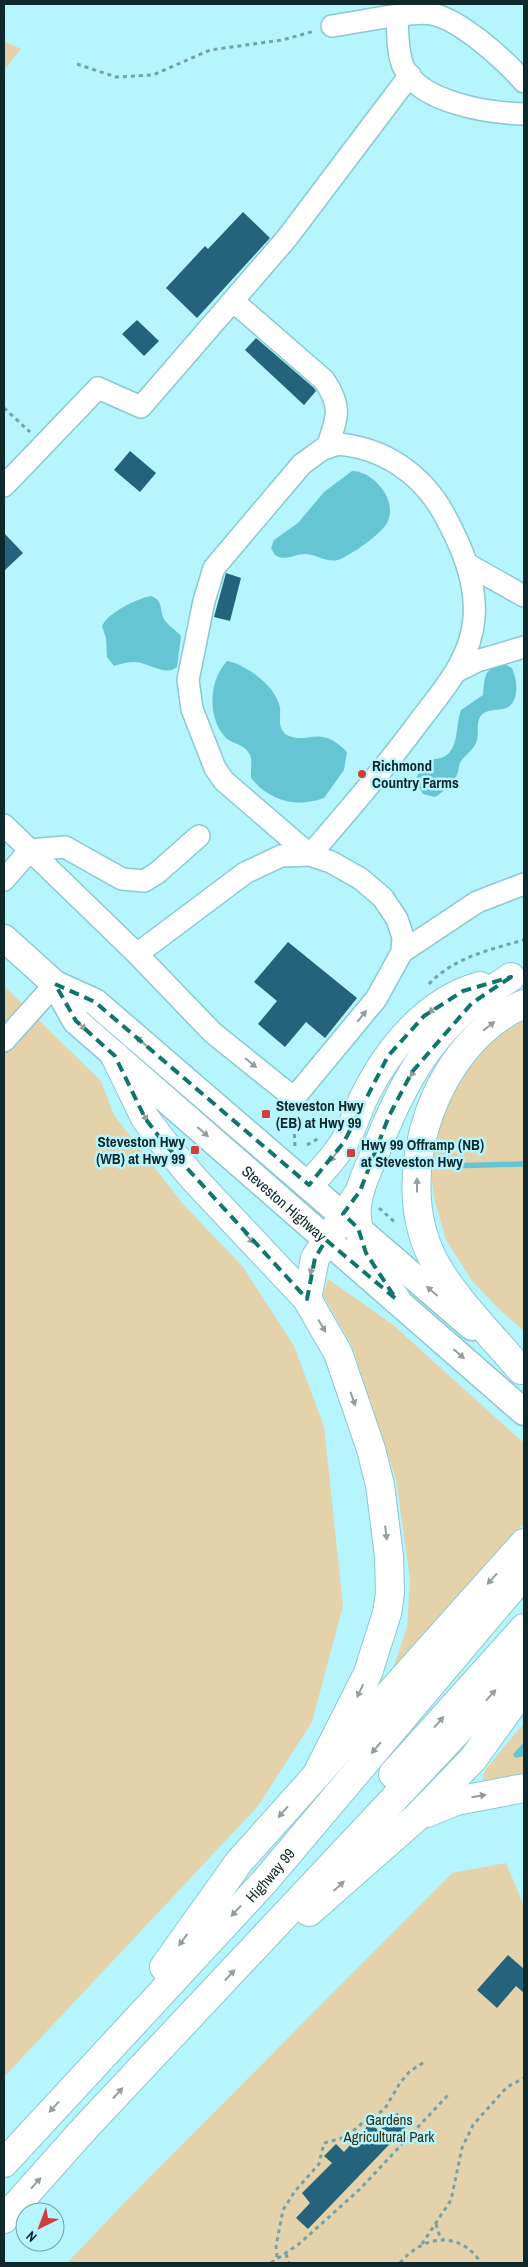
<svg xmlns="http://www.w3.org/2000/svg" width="528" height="2267" font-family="'Archivo Narrow',sans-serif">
<rect width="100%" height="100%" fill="#b6f4fe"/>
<path fill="#e4d3aa" d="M4,41L21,49L4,70Z
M4,986L101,1081L114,1115L183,1204L243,1267L294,1346L324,1426L343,1606L312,1722L258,1806L4,2077Z
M524,1015V1331L497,1307L473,1282L446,1240L434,1197L429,1154L443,1098L476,1050Z
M328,1279L392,1324L524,1443V1523L391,1674L407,1627L410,1579L396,1479L352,1346L323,1295Z
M524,1723V1775L482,1783L485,1770Z
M506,1863L524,1906V2263H67L127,2200L452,1873Z"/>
<path fill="#65c5d3" d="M352,471C373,471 399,500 387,523C381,534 350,556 338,560C326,563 316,554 305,554C294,554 285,562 275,555L271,548L274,540L298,523L324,492Z
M151,596C164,601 159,609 164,619C167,625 176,630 181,636L177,667C165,677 148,662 134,662C127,662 120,664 114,666L107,657L106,638L102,626C109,612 136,599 151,596Z
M227,661C246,664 277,687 280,708C281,719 277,724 285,734C309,747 318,722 347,752L344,770L324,798C296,808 270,801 251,778C250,770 253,762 250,755C244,743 233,745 225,737C207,717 209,680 227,661Z
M503,663L512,668C516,678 519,691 513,702C506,715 488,705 480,717C476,724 479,733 477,740C475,749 466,754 461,761C459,764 459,768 458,772C454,784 446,790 435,797L423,794L415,780L425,762C431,759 436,759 441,758C460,752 455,725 461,710L483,695C485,676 483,670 503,663Z"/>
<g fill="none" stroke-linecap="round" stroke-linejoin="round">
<path stroke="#65c5d3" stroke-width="5.5" d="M446,1166L524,1164
M524,1746L516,1755L524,1753"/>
</g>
<path fill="#24637b" d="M243,212L270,238L197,318L166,288L205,246L208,249Z
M137,320L159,341L144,356L122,334Z
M256,338L314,388L316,391L304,405L245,350Z
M130,451L156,473L140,492L114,470Z
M4,533L23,553L4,571Z
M226,573L241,578L230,621L214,617Z
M288,942L357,998L325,1038L306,1022L285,1047L258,1024L277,1001L254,982Z
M508,1955L524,1969V1993L516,1986L497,2008L477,1990Z
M397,2113L408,2125L308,2229L296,2218L310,2203L302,2193L332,2163L324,2156L336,2144L344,2152L370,2123L379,2131Z"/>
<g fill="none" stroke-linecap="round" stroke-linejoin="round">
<g stroke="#8bc8d1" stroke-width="24">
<path id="minor" d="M397,16C398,32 397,51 403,66C419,103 489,113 524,114
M332,26C356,23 411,10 432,14C461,20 505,60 524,82
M233,301L324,380C343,408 337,417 327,448
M338,444C384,448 422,474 444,514C461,545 477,581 474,618C471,660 442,691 418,723C384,769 347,812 310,855L224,781L215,768L192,709L188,680L204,601L214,568L302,464L323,449Z
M4,486L98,388L141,407L287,238L410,75
M467,564L524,596
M457,671L477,661L524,647
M4,825L137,954L213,1033L294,1098L376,999L402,952L403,937L397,919L383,898L361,879L331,862L310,855L281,856L245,873L137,954
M4,880L30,850L65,847L122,879L144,881L157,873L199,836
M402,952L477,902L524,884
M4,1041L55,984"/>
</g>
<g stroke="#8bc8d1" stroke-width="29">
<g id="major">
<path id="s1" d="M4,938L55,984L76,1021L524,1412"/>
<path d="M55,984L95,1002L472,1327"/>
</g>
</g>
<g stroke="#8bc8d1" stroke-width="30">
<g id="highway">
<path d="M115,1056L145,1118L163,1142L195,1180L307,1299L338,1353L371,1449L380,1485L389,1556L390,1593L387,1613L368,1673L316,1776"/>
<path d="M309,1185C321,1172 333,1159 343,1144C352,1131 356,1114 363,1099C387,1050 426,1001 480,986"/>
<path d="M307,1299L315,1258L360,1191"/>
<path d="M396,1299C378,1275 360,1249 357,1218C355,1195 366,1174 375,1153C396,1098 424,1040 473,1003C485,994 498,986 511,977"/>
<path d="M521,1370C493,1337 450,1294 432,1257C390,1172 437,1041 524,1004"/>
<path d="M393,1774L524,1628"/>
<path d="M427,1813L456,1801L524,1788"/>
<path d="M309,1912L417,1817L473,1759L524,1688"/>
<path d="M164,1967L239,1862L524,1543"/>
<path id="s2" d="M4,2163L265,1881L524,1574"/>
<path d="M4,2219L85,2128L470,1718L524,1657"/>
</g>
</g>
<path stroke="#73a2aa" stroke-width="3" stroke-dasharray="4 4" stroke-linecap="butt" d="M77,64L116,77L153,75L210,50L282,40L315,31
M4,408L30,432
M429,984C453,958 491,949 524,940
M294,1126L295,1146
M307,1145L319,1138
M379,1208L397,1224
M436,2224L439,2234L444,2240
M422,2244L451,2200L462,2148L473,2125L507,2087L524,2078
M286,2254L289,2263
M277,2257L276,2246L283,2210L295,2191L319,2164L324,2143L346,2137L367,2119L384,2110L400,2083L410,2071L426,2061
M271,2263L299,2244L360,2189L448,2095
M400,2263C423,2235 460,2230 481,2263"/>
<use href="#minor" stroke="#fff" stroke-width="21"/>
<use href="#major" stroke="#fff" stroke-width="26"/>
<use href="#highway" stroke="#fff" stroke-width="28"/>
</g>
<defs><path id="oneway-solid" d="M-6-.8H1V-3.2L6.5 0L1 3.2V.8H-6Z" transform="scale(1.25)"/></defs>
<g fill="#939ea0">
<use href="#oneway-solid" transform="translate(434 1009) rotate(147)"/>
<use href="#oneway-solid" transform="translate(362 1016) rotate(-51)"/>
<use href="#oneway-solid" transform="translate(81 1025) rotate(44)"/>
<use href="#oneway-solid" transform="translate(489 1026) rotate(-38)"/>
<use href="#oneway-solid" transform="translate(141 1041) rotate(-139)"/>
<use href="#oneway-solid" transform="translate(251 1063) rotate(39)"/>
<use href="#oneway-solid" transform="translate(414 1071) rotate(124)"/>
<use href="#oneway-solid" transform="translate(144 1115) rotate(61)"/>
<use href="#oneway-solid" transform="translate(203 1132) rotate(41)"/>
<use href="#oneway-solid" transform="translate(334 1156) rotate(127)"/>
<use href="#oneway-solid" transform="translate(417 1185) rotate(-90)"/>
<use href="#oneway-solid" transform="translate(249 1238) rotate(47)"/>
<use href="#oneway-solid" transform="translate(312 1268) rotate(106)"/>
<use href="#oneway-solid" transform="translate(432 1291) rotate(-139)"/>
<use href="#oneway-solid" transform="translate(322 1326) rotate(60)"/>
<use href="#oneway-solid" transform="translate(459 1354) rotate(41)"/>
<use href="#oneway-solid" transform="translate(353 1399) rotate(70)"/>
<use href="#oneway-solid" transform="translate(386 1533) rotate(83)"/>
<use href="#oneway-solid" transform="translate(492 1579) rotate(132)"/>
<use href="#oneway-solid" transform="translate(360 1691) rotate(115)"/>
<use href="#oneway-solid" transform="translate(491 1695) rotate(-48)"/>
<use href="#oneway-solid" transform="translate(439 1722) rotate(-49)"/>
<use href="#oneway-solid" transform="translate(376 1748) rotate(130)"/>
<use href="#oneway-solid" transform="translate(479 1796) rotate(-10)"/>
<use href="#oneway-solid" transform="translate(283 1812) rotate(131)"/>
<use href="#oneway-solid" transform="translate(339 1886) rotate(-42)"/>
<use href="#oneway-solid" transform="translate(236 1911) rotate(133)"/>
<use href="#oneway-solid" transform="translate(183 1940) rotate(126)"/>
<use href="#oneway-solid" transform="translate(230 1975) rotate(-47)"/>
<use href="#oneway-solid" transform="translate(118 2093) rotate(-47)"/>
<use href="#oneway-solid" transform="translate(54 2107) rotate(132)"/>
<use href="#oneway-solid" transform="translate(36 2183) rotate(-48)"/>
</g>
<path fill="none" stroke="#0f766e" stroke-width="4" stroke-dasharray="10 6" stroke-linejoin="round" d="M511,977L472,1003L412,1072L389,1116L360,1191L343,1214L358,1228L366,1253L396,1299L326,1240L315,1258L307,1299L163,1142L145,1118L115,1056L76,1021L55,984L95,1002L309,1185L344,1142L388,1056L424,1016L463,991Z"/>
<g fill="#ce4038" stroke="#b6f4fe" stroke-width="2">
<circle cx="362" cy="774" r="5"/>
<rect x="261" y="1109" width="10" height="10" rx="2.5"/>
<rect x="190" y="1145" width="10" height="10" rx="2.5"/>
<rect x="346" y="1148" width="10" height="10" rx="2.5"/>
</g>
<g text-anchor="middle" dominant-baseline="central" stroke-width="5" stroke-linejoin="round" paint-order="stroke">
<g font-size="15" font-weight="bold" fill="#0f282c" stroke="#b6f4fe" text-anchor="start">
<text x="372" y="765">Richmond<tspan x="372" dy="17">Country Farms</tspan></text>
<text x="276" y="1105">Steveston Hwy<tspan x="276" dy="17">(EB) at Hwy 99</tspan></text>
<text x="185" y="1141" text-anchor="end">Steveston Hwy<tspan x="185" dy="17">(WB) at Hwy 99</tspan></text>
<text x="361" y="1144">Hwy 99 Offramp (NB)<tspan x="361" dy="17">at Steveston Hwy</tspan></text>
</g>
<g font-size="15" fill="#0f282c" stroke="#b6f4fe">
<text stroke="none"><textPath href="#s1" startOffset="388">Steveston Highway</textPath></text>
<text stroke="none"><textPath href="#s2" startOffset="392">Highway 99</textPath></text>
</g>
<g font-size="15" fill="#3b2f10" stroke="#b6f4fe">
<text x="389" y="2119">Gardens<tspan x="389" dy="17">Agricultural Park</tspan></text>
</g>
</g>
<rect width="528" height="2267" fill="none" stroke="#0f282c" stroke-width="10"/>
<g transform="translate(40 2227) rotate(222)"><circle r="24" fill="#b6f4fe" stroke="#73a2aa"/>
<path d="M0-4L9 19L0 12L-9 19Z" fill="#ce4038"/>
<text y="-8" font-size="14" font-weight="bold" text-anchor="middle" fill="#0f282c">N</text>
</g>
</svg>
